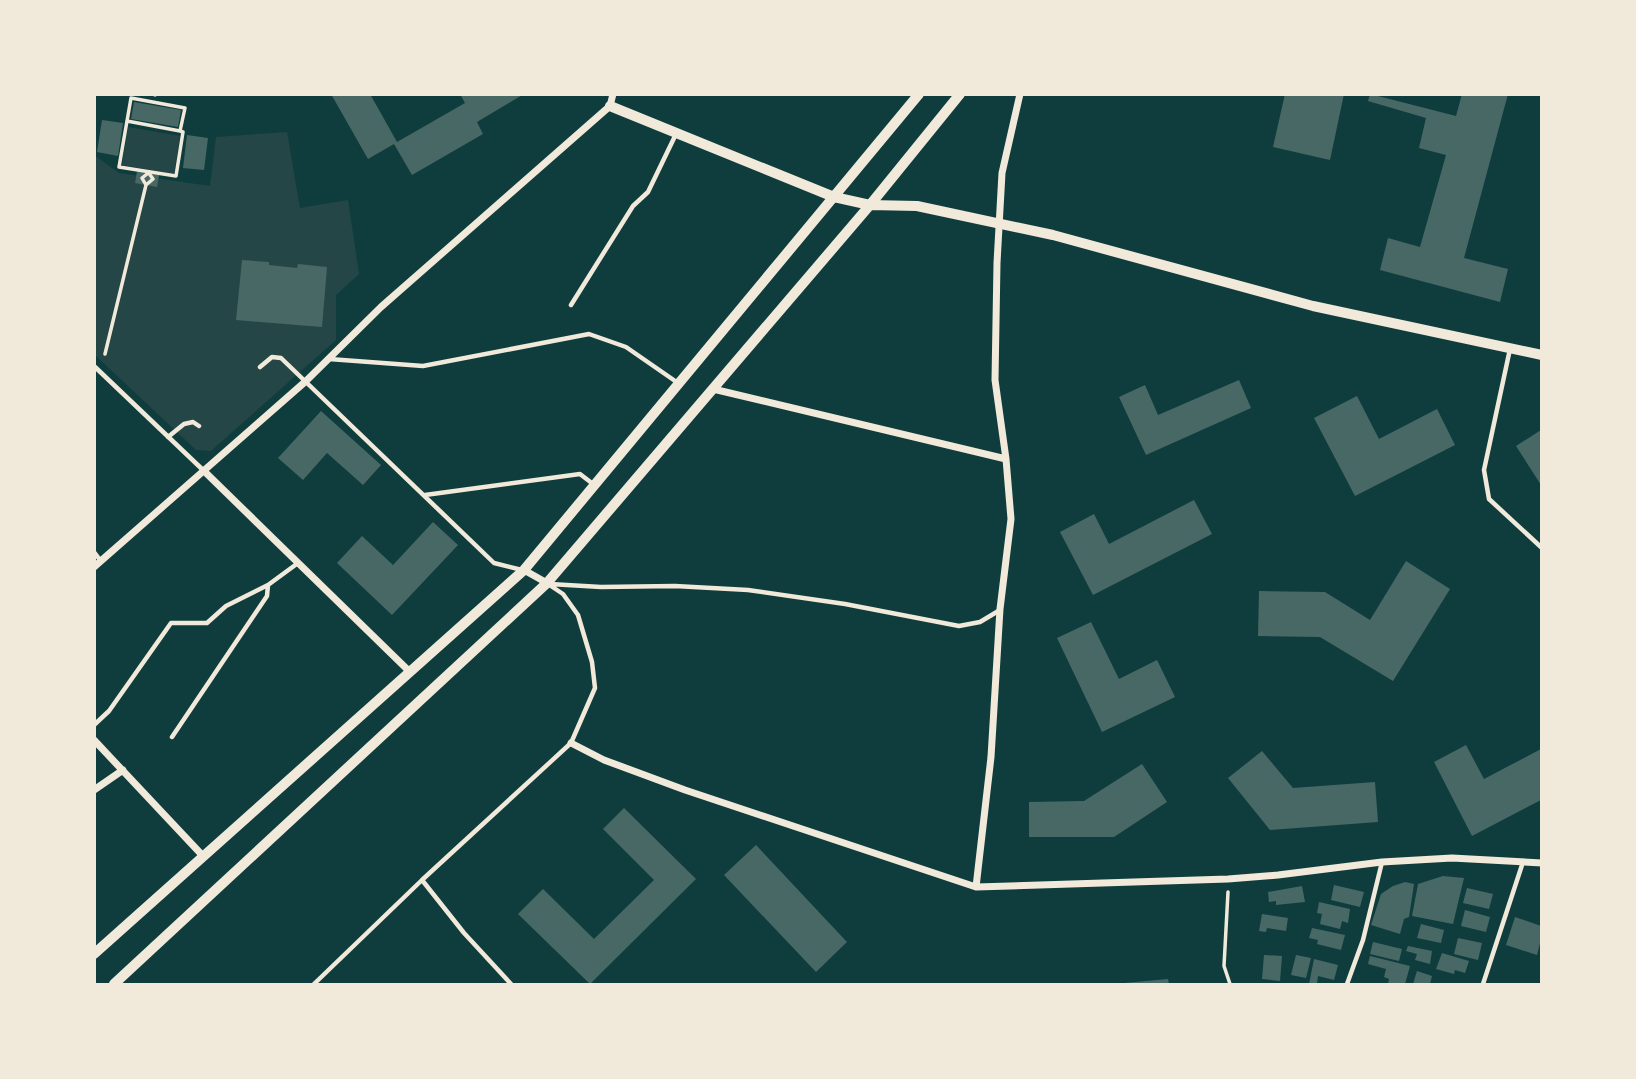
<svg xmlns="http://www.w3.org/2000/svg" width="1636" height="1079" font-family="'Work Sans',sans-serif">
<rect width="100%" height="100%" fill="#0f3d3e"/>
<path fill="#244646" d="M128,127L180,136L174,174L122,165Z
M287,132L300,208L348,200L359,274L336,295V340L211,451L196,450L95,355L94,155L119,173L210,186L216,137Z"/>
<path fill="#486865" d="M331,94H370L397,142L465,103L460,94H524L477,122L483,134L412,175L394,144L368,159Z
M1285,94H1344L1330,160L1273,147Z
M1370,94L1456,116L1462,94H1508L1464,258L1508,269L1500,302L1380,270L1388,238L1420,247L1446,155L1419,148L1426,118L1368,101Z
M134,102L181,110L178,127L131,119Z
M102,120L123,123L118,156L97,152Z
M187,135L208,138L204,170L183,168Z
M137,171L159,175L157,187L135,183Z
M242,260L269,262V265L297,268L298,264L327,267L322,327L236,320Z
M1239,380L1251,408L1146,455L1119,397L1145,385L1158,415Z
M1357,396L1379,439L1437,409L1455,445L1355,496L1314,418Z
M321,411L381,465L363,485L327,453L303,480L278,458Z
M1541,430V485L1516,446Z
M1194,500L1212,534L1093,595L1060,532L1094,514L1109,544Z
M433,522L458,545L392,615L337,563L362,536L393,565Z
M1406,561L1450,589L1393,681L1320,637L1258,636L1259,591L1325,592L1370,620Z
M1091,622L1119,679L1157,660L1175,697L1102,732L1057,638Z
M1466,745L1484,779L1541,749V800L1472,836L1434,762Z
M1262,751L1293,788L1375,782L1378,822L1270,830L1228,778Z
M1142,764L1167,802L1114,837H1029V802L1084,801Z
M624,808L696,879L590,984L518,914L543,889L594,939L654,880L603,829Z
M756,845L847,942L816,972L724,875Z
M1443,876L1464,878L1453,924L1412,916L1418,884Z
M1405,882L1414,884L1409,917L1404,919L1400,934L1371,925L1381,894L1393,886Z
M1334,885L1364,892L1360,907L1331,900Z
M1302,886L1305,902L1276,905V901L1269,902L1268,892Z
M1467,888L1493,894L1489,909L1463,903Z
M1319,902L1350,909L1348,923L1342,921L1340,929L1320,924L1322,914L1317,913Z
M1465,910L1490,917L1486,932L1461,926Z
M1262,914L1288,918L1286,931L1267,928L1266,932L1259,931Z
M1515,917L1541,926V939L1537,955L1506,945Z
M1421,924L1444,930L1441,943L1417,938Z
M1312,928L1345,935L1341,950L1317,944L1318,940L1309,938Z
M1458,938L1482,943L1478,960L1454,954Z
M1373,942L1402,949L1399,961L1370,954Z
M1408,946L1432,951L1430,964L1415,960L1417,954L1406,951Z
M1442,953L1469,961L1465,973L1455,970L1454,974L1436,969Z
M1264,955L1282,956L1280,981L1262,979Z
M1296,955L1311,958L1306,978L1291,975Z
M1370,956L1410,966L1405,984H1388L1389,979L1384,977L1386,969L1368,964Z
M1314,959L1338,965L1334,980L1318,976L1317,984H1309Z
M1417,971L1432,976L1430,984H1413Z
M1168,979L1169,984H1124V983Z"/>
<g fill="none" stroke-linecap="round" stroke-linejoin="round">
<path stroke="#f1e9da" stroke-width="3.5" d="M155,95V94
M131,98L185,108L180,131L127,121Z
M127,121L119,167L176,176L183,132L180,131
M146,185L142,178L147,174
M105,354L146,185L153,179L148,172
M1228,892L1224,966L1230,984"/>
<path stroke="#f1e9da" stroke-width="4.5" d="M571,305L633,206L648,192L676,134
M1510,349L1484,470L1489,499L1542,548
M329,359L423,366L589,334L626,347L678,383
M94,366L203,470
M260,367L272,357L281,358L494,563L522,570
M168,437L184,424L193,422L199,426
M425,495L580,474L593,484
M94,552L100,560
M550,584L601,587L675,586L748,590L845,604L959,626L980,622L1000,610
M94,725L109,711L171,623H207L226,606L268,585
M172,737L267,596L268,585L298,563
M422,880L464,933L511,984
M314,984L422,880L571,743L595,688L592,662L578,615L563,594L548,584
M1347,984L1363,940L1382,862
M1483,984L1523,862"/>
<path stroke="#f1e9da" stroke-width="7" d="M713,389L1006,459
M204,471L410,672
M94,567L306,381L381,307L610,106L613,94
M524,570L547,583
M94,740L203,856
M571,743L604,760L685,790L976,887L1228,879L1278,875L1382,862L1452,858L1542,863
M94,790L123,770
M976,887L991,757L1000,609L1011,519L1006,459L995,380L997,263L1002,173L1020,94"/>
<path stroke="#f1e9da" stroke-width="10" d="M610,106L834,197L870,205L917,206L1053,235L1313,306L1542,355
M94,954L524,570L919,94
M114,984L547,583L870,205L960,94"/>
</g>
<rect width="1636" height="1079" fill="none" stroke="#f1e9da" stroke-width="192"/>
</svg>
